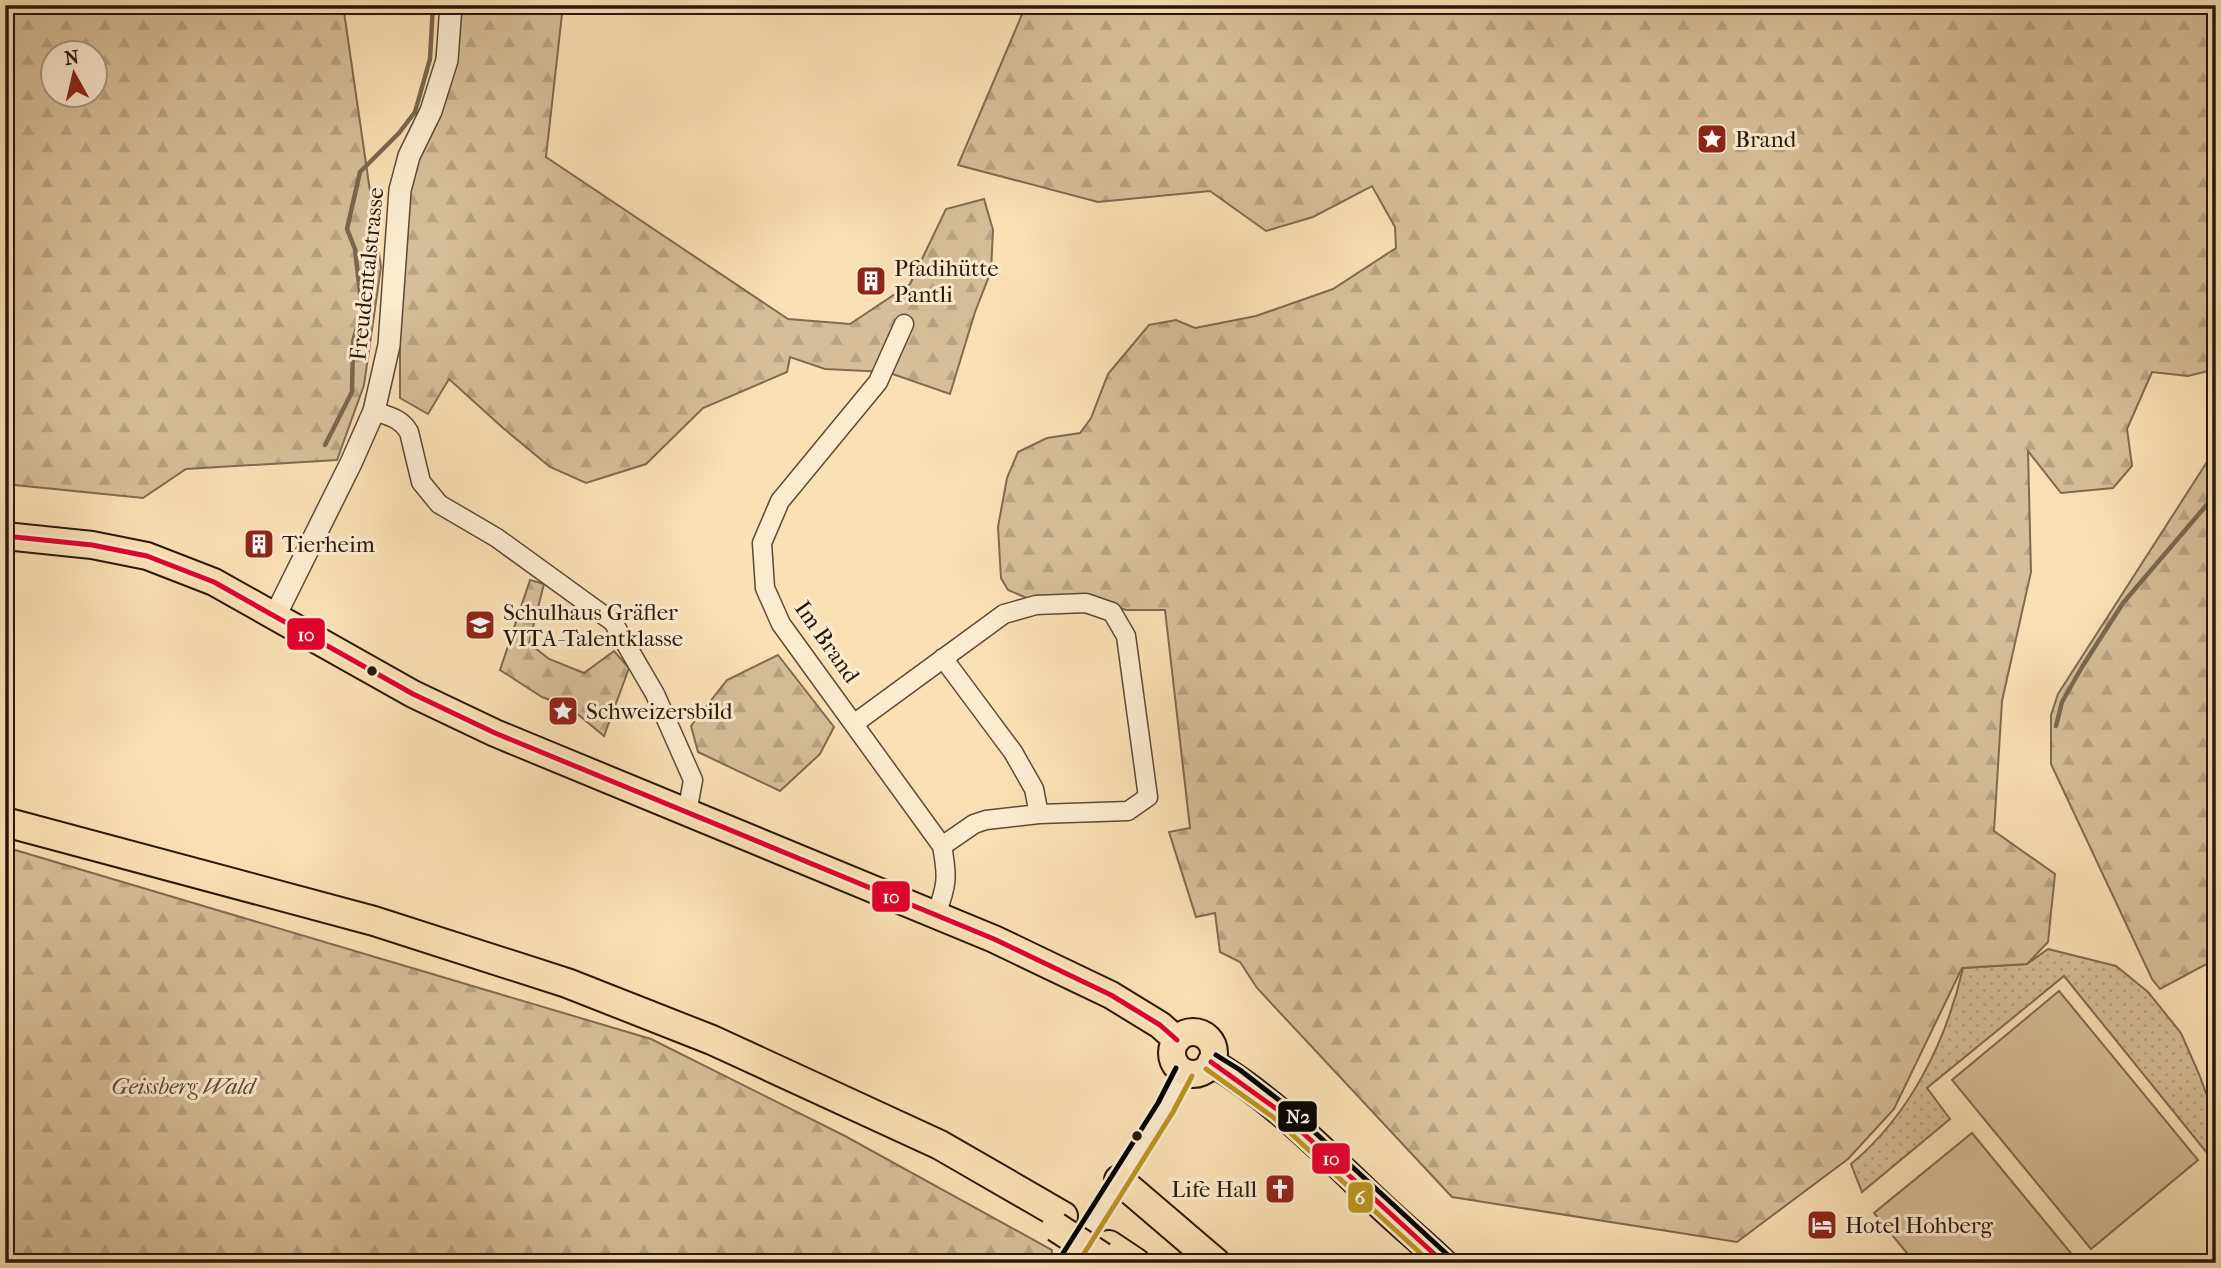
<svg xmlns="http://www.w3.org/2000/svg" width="2221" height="1268" font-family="'IM FELL French Canon',serif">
<defs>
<pattern id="grass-dots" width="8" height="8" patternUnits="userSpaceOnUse" patternTransform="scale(1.75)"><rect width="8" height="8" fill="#d6bf98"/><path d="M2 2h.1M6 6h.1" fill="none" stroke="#b8a382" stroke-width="1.8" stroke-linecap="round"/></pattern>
<pattern id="forest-firs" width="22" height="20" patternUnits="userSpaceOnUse" patternTransform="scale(1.75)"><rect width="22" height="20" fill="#d6bf98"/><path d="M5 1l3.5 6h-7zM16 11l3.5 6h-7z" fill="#b8a382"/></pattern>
</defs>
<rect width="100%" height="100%" fill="#fae1b5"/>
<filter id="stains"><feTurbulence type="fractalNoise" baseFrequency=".00286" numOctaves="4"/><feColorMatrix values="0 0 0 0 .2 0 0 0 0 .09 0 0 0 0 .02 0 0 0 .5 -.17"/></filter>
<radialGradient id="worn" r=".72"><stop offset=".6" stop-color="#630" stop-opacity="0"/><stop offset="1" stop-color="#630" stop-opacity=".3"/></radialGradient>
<path fill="url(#grass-dots)" stroke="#7e6b50" stroke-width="2" d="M2048,949L2116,966L2148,992L2181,1033L2199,1074L2216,1120V1155L2211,1158L2064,976L1927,1088L1950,1119L1862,1192L1851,1164C1910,1115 1946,1042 1963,968L2027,964Z"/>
<path fill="url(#forest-firs)" stroke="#7e6b50" stroke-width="2" fill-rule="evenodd" d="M5,5H343L381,267L364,385L337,460L186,469L143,498L5,484ZM94,52V94H52V52Z
M456,5H563L546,157L788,319L850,324L910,284L946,209L984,199L993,230L991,271L975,312L950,394L887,372L825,369L790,357L787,372L703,408L646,464L586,483L550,467L503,428L449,379L428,414L400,398V311L408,190Z
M1026,5H2216V369L2188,376L2152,372L2127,429L2132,466L2113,488L2061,493L2028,451L2031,572L2002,701L1994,831L2055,874L2048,942L2027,964L1962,968L1894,1109L1848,1159L1737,1242L1452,1197L1257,988L1240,962L1220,952L1215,913L1196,917L1169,832L1190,828L1165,610H1126L1086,597L1029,599L1008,590L1001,578L998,527L1007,478L1018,452L1047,438L1080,433L1091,418L1108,374L1149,325L1176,320L1195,328L1256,316L1333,289L1396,248L1395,227L1372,186L1313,217L1266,231L1210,191L1098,202L958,165Z
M2216,448V959L2160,989L2152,979L2051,764V715L2058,694Z
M530,580L544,584L529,643L549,659L584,673L614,651L629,668L604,736L569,707L542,697L500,670Z
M778,655L834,727L820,754L780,791L698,752L691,726L727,680Z
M5,847L651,1039L845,1136L1052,1250L1051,1263H5Z"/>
<path fill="#d6bf98" stroke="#7e6b50" stroke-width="2" d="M2059,991L2198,1160L2091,1249L1952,1080Z
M1972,1133L2079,1263H1915L1874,1213Z"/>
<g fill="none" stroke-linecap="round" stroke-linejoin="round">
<path stroke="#7a674d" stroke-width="4.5" d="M325,445L352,392L353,342L362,311L355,249L347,229L360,172L399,133L415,112L430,59L433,5
M2056,726L2062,702L2082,667L2123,603L2216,494"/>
<g stroke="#5c4a34" stroke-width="21">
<path id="minor" d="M904,324L878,382L780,501L762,543L765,588L781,624L942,846C948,878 947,885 936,915
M374,411C388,416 401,418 409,432L421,482L439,504L497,538L613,622L655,694L693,780L687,813
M943,658L1013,752L1034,789L1039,814
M855,723L1004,614L1036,605L1086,603L1112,612L1126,636L1148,797L1128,811L1039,814L986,820L974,824L942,846"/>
</g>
<g stroke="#5c4a34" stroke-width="24">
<path id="tertiary" d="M275,616L351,463L374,411L389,345L400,190L409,156L431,111L447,60L451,5
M1067,1263L1166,1107L1184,1072"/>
</g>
<g stroke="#271709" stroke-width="30">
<path id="primary" d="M5,536L92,545L147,556L214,582L413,694L495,733L994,939L1111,995L1160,1025L1177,1040
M1172 1053a21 21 0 1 1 42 0a21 21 0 1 1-42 0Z
M1211,1062C1275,1100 1326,1154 1380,1205C1401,1225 1423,1243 1444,1263"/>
</g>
<g stroke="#271709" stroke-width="32">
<path id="trunk" d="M5,822L374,921L567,983L712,1040L940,1145L1063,1216
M1119,1180L1216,1263
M1109,1245L1136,1263"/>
</g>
<use href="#minor" stroke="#fceccf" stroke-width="18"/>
<use href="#tertiary" stroke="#fceccf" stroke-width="21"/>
<use href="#primary" stroke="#fae1b5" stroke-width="26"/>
<use href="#trunk" stroke="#fae1b5" stroke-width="28"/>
<g stroke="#271709" stroke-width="32" stroke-linecap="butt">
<path id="trunk-bridge" d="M1056,1227L1102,1257"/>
</g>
<use href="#trunk-bridge" stroke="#fae1b5" stroke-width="28"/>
<g stroke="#fceccf" stroke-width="10">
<path id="bus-1" d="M5,536L92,545L147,556L214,582L413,694L495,733L994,939L1111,995L1160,1025L1177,1040
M1211,1062L1278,1110L1444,1263"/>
</g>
<g stroke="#fceccf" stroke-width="10">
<path id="bus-2" d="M1206,1069L1273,1117L1431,1263
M1078,1263L1173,1112L1192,1076"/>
</g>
<g stroke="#fceccf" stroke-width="10">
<path id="bus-3" d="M1216,1055L1240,1070L1284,1104L1450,1257
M1060,1258L1158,1103L1176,1068"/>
</g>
<use href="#bus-1" stroke="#e4002b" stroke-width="5"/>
<use href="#bus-2" stroke="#bb9420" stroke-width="5"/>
<use href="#bus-3" stroke="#000" stroke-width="5"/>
</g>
<defs>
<g id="sight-square" transform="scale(1.575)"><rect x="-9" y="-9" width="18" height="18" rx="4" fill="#8f2418" stroke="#fceccf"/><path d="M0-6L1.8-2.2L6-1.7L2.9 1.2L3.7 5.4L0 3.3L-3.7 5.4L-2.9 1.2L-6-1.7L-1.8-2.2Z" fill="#fff"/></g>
<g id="building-square" transform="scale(1.575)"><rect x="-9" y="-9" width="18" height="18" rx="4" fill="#8f2418" stroke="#fceccf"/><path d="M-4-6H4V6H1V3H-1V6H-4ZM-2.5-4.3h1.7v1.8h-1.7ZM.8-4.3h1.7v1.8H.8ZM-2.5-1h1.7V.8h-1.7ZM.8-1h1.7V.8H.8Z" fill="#fff"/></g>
<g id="school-square" transform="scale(1.575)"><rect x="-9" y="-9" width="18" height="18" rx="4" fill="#8f2418" stroke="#fceccf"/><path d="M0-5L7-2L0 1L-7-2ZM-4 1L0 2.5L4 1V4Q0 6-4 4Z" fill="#fff"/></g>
<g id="church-square" transform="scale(1.575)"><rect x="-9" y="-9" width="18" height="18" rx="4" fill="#8f2418" stroke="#fceccf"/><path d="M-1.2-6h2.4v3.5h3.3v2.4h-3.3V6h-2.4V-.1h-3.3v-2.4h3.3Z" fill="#fff"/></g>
<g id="hotel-square" transform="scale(1.575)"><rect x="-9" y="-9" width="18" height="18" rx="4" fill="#8f2418" stroke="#fceccf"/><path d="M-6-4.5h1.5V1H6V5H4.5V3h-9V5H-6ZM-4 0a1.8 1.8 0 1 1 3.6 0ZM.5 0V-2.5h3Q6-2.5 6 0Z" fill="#fff"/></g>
</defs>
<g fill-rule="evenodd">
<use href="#sight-square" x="1712" y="139"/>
<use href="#building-square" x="871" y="281"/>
<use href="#building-square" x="259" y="544"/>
<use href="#school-square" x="480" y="625"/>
<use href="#sight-square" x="563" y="711"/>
<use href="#church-square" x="1280" y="1189"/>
<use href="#hotel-square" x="1822" y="1225"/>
</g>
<g fill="#271709" stroke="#fceccf" stroke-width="2.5">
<circle cx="372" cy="671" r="6"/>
<circle cx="1137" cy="1136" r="6"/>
</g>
<g text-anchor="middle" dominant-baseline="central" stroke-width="6" stroke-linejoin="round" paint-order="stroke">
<g font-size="23" fill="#271709" stroke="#fceccf" text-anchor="start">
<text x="1735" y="139">Brand</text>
<text x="894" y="268">Pfadihütte<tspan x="894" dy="26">Pantli</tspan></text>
<text x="282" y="544">Tierheim</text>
<text x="503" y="612">Schulhaus Gräfler<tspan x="503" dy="26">VITA-Talentklasse</tspan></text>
<text x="586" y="711">Schweizersbild</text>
<text x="1257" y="1189" text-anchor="end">Life Hall</text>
<text x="1845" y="1225">Hotel Hohberg</text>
</g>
<g font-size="23" fill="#271709" stroke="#fceccf">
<text transform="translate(367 274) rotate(-84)">Freudentalstrasse</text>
<text transform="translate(827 642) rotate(55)">Im Brand</text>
</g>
<g font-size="23" font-style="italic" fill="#5c4934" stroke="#fceccf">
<text x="183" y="1086">Geissberg Wald</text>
</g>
</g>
<g stroke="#fceccf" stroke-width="2.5">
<rect x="286" y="617" width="40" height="34" rx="7" fill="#e4002b"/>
<rect x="871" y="880" width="40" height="33" rx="7" fill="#e4002b"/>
<rect x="1277" y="1100" width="41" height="33" rx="7" fill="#000"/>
<rect x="1311" y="1142" width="40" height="33" rx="7" fill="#e4002b"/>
<rect x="1347" y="1181" width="27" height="33" rx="7" fill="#bb9420"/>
</g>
<g font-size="19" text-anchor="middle" font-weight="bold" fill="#fff">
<text x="306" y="641">10</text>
<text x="891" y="903">10</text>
<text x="1298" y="1123">N2</text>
<text x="1331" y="1165">10</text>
<text x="1360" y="1204">6</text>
</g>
<rect width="2221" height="1268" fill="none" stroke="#fae1b5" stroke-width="28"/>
<rect x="7" y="7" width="2207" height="1254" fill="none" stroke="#271709" stroke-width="3.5"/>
<rect x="14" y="14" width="2193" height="1240" fill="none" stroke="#271709" stroke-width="2"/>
<g transform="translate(74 74) rotate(352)"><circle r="33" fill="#fceccf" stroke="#a79780" stroke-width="2"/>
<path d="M0-5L12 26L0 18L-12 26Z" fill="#8f2418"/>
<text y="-10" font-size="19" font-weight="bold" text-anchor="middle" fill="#271709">N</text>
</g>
<rect width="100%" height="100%" filter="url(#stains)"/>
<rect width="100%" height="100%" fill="url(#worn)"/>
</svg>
